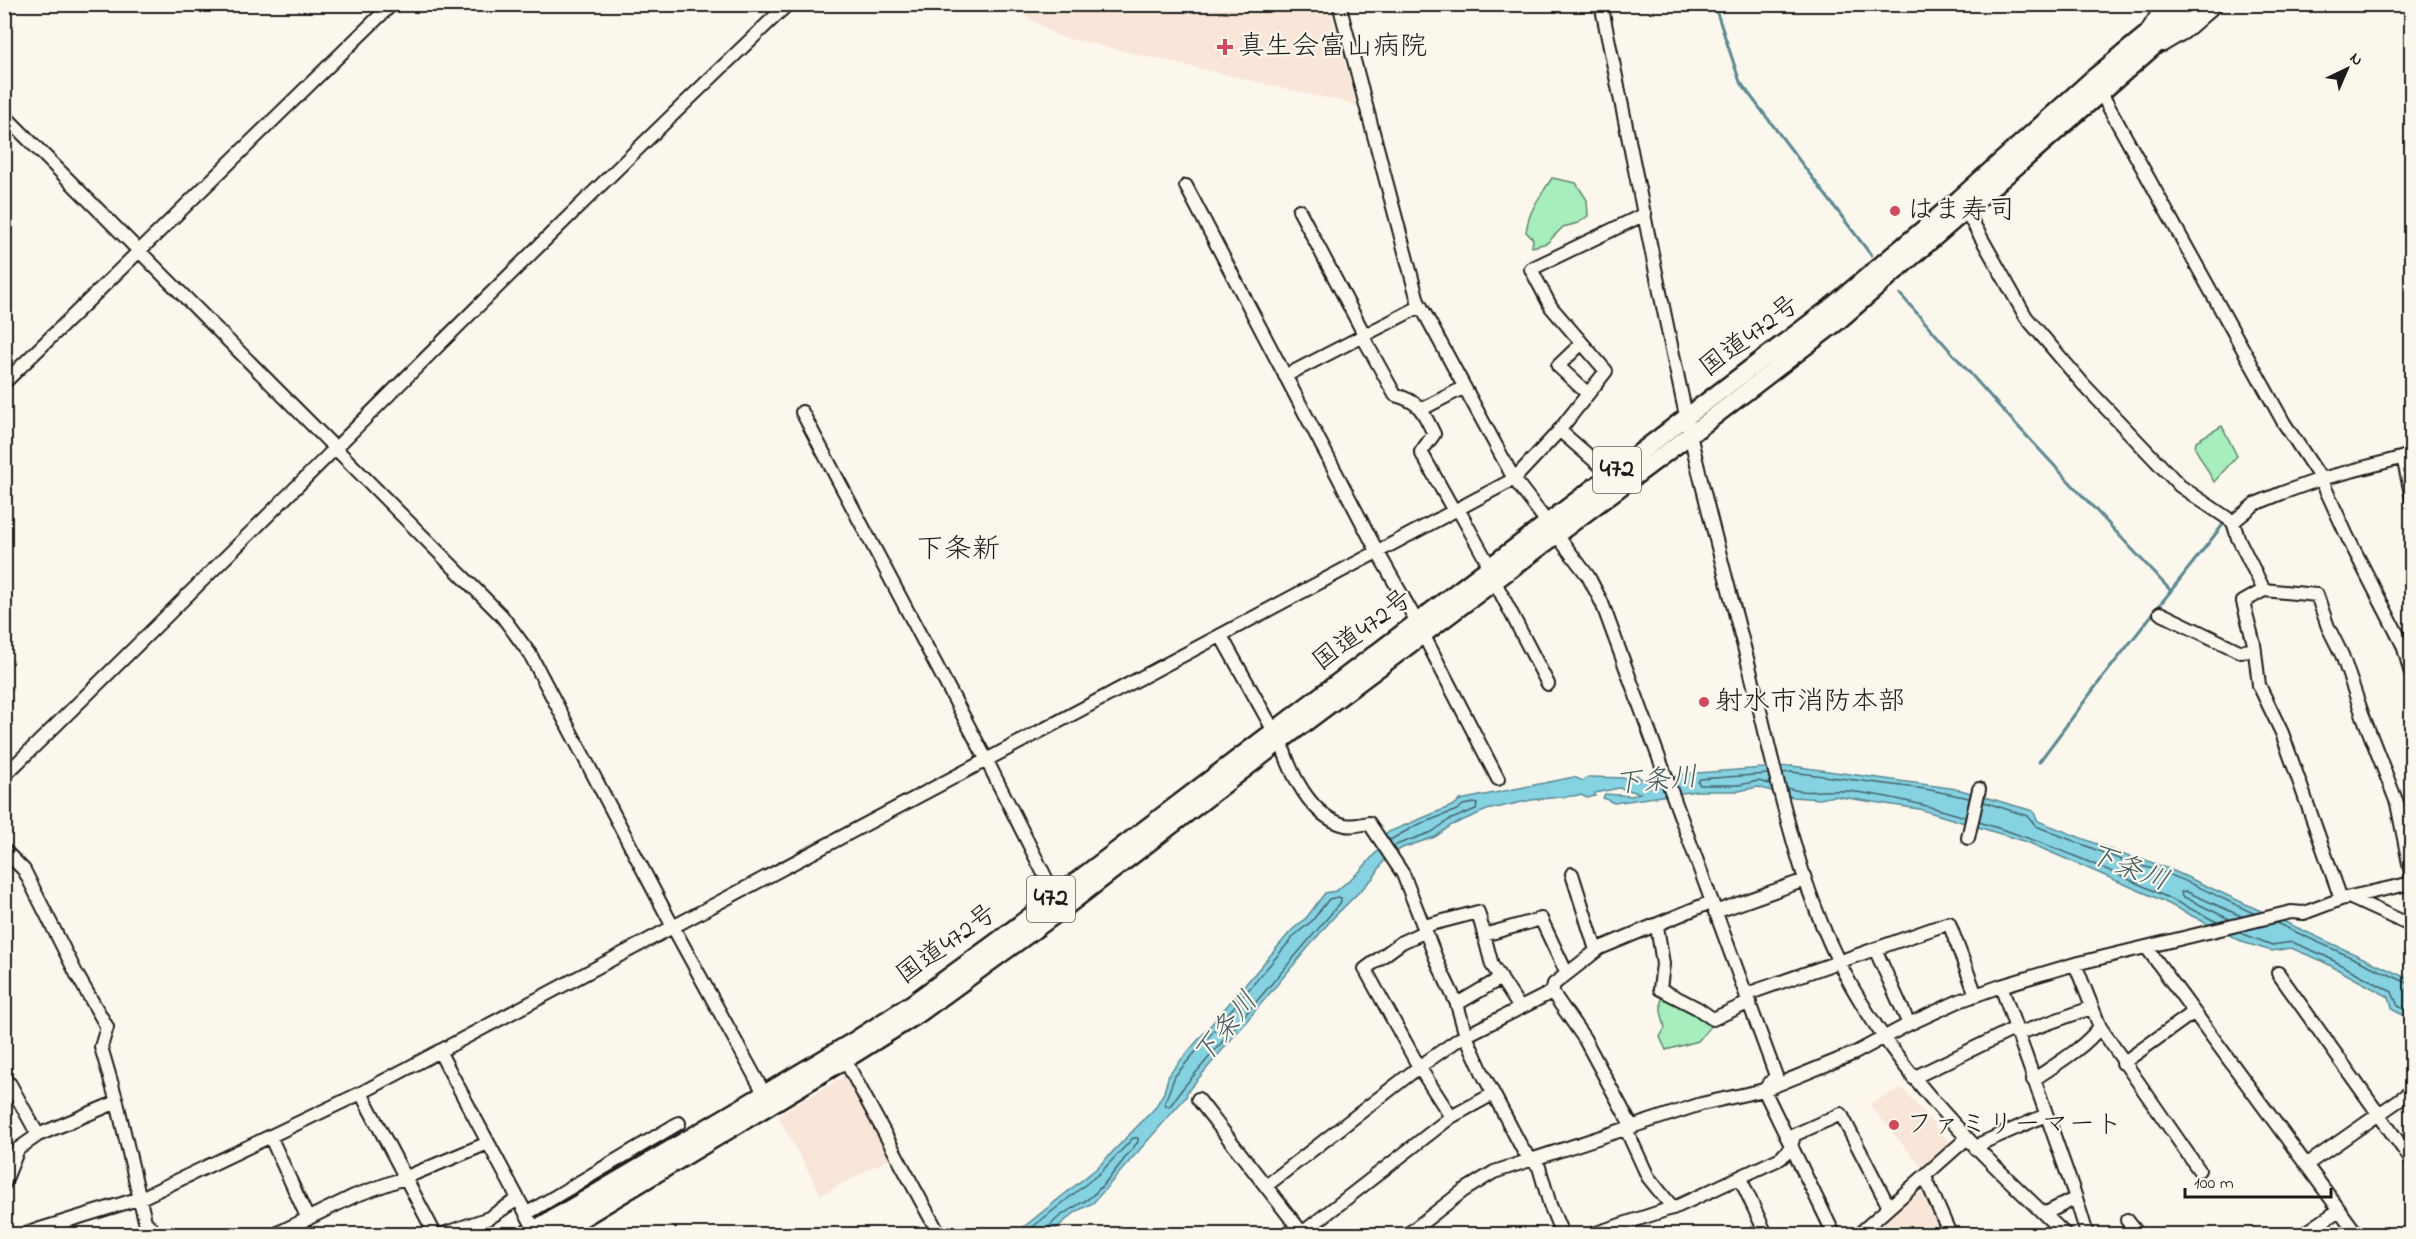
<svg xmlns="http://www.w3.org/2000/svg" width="2416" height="1239" font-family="'Indie Flower','Klee One',sans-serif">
<rect width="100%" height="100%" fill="#fbf7ec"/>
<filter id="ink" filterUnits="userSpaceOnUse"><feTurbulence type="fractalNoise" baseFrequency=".0167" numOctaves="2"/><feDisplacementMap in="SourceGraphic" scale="12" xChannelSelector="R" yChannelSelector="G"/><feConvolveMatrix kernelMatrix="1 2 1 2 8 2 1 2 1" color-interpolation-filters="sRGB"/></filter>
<g filter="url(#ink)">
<path fill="#f9e6d8" d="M1009,5H1329L1357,105L1057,36Z
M848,1074L892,1157L821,1195L778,1116Z
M1902,1088L1951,1144L1923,1169L1869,1104Z
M1917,1192H1925L1944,1234H1867Z"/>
<path fill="#a6efbd" stroke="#61866c" stroke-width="1.5" d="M1552,178L1576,183L1587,200L1588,216L1578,223L1563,227L1547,243L1532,247L1533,239L1526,232C1529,209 1540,197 1552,178Z
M2222,426L2237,456L2214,482L2195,448L2196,441Z
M1661,993L1714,1022L1698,1041L1666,1050L1660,1037L1665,1028L1661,1011Z"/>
<path fill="#84d2e2" stroke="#5a8993" stroke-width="1.5" d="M1792,766L1957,789L2033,811L2038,821L2137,860L2143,859L2176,872L2411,980V1019L2393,1010L2389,997L2320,960L2291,948L2272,951L2245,943L2161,900L2027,842L1919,809L1834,796L1820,799L1793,797L1758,787L1739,791H1696L1614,803L1603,798L1605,794L1632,796L1640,793L1619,788L1595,793V796L1587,798L1581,795L1531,800L1487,810L1452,825L1435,837L1402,848L1385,859L1374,877L1332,919L1187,1092L1186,1097L1093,1203L1077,1211L1049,1234H1015L1097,1168L1155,1108L1164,1092L1169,1074L1291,931L1307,917L1325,893L1336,891L1360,871L1379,849L1386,833L1454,805L1460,800L1574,777L1583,781L1588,777L1628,778L1637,775L1641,779L1662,774L1672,778L1684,774Z"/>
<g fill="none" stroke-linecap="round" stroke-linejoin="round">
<path stroke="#46656b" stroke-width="1.5" d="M1783,773L1792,772L1925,789L1969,798
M1768,774L1700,779L1698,782L1700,785H1739L1758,781L1770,784
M1787,788C1808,795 1826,789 1847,791C1887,795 1926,805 1965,817
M1984,802L2028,816L2036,826L2134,865C2166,868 2222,899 2253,913
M1979,822C2062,847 2140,883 2217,922
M1390,840L1417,825L1457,810L1463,805L1474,803L1477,804L1476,809L1449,820L1432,832L1393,846
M1338,897L1341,898V902L1183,1088L1170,1106H1166L1165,1102L1175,1076L1295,935L1312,921L1329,899Z
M2229,919L2182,896L2181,892L2185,891L2241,916
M2276,923L2412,985
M2238,932L2272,945L2292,942L2323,955L2392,992L2398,1006L2412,1013
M1024,1234L1101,1172L1133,1138H1138V1142C1123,1159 1105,1187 1088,1199C1077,1206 1048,1220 1046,1234"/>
<path stroke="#5a8993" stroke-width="3" d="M1714,4L1740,82L1871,255
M1900,294L1999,406L2171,591
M2364,462L2412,448
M2230,517L2241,508
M2039,762L2096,686L2225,522"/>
<g stroke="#1c1c1c" stroke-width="16">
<path id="minor" d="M1339,4L1418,301L1514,479L1588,576L1602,603L1776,1076L1764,1090
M1601,4C1631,148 1659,292 1690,434C1708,513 1730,592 1750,670C1779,783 1799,902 1861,1002C1915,1092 1990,1163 2065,1234
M2148,29L2158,13L2168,4
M2163,45L2185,32L2217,4
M2101,93L2284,423L2321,479L2348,538L2403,645L2412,677
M4,115L502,616L530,654L673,927L764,1093
M1186,186L1377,551L1417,622
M1965,209L2026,317L2084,385L2180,486L2233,522L2238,538L2264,590
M1299,210L1365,336
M1363,337L1395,395C1421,402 1423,412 1434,434L1421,452L1454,511
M1582,343L1558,366L1588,394
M1285,376L1421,306
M4,383L392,4
M1422,409L1463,388
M802,412L986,759L1055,896
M1559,430L1611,475
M2403,457L2412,498
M1458,509L1490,567
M2233,522L2255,504L2282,493L2321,479L2412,455
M1495,582L1548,684
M2160,613L2239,651L2255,650
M1221,636L1274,731
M1424,636L1498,779
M1281,741C1290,773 1311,817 1345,825C1352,827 1362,824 1369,823L1403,874L1439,966L1457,1004L1466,1036L1484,1076L1523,1150L1539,1167L1550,1205L1562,1234
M4,776C267,520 522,257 788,4
M1968,838L1979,789
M4,850L24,870L77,975L107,1027L101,1047L117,1102L145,1221L156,1234
M1572,874L1596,950
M2351,898L2412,926
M2341,899L2282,733L2259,685L2254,644L2243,602L2264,590L2317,595L2328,627L2342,655L2363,716L2397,803L2412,879
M1715,912L1805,880
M1424,926L1478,912L1492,965L1520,1008
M1657,926L1663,964L1660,989L1697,1008L1713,1019L1750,1002
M1426,931L1402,942L1365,969L1419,1067L1451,1117
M1484,935L1541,919L1567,974
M2147,948L2357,1234
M1875,949L1909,1024
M2075,964L2100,1027L2199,1170
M2278,973L2412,1161
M2001,986L2076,1198L2087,1234
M1747,994L1949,923L1976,995
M1457,1004L1501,978
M2017,1034L2091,1008
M439,1051L535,1230
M845,1060L939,1234
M2123,1063L2194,1012
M1913,1078L2016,1028
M4,1080L10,1084L38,1135
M2033,1080C2056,1064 2083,1049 2100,1027
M1764,1090L1834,1234
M361,1093L435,1234
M1198,1099L1303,1234
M1632,1127L1584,1038L1552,992L1554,984L1600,948L1711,902
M1626,1129L1648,1177L1673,1208
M270,1136L308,1219
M1976,1149L1984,1142L2046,1115
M2306,1165L2412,1091
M1925,1177L1950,1234
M1740,1178L1766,1234
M4,1184L18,1149L38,1135L117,1102
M1266,1186L1419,1067L1459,1039L1552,992
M526,1214L679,1123
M2044,1214L2076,1198
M2127,1220L2138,1234
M1302,1233L1451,1117L1493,1094
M24,1234L141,1198L361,1093L1514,479L1558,432L1606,371L1551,307L1531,269L1645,214
M276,1234L354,1196L404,1178L488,1143
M443,1234L489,1218L518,1199
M1408,1234L1463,1191L1494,1172L1701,1104L1764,1090L1855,1053L1909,1024L1959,1001L2001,986L2075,964L2291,912L2304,913L2341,899L2412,883
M1593,1234L1678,1206L1781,1158L1791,1147L1794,1135L1841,1114L1889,1207
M1859,1234L1966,1139
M2304,1234L2339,1210"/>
</g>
<g stroke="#1c1c1c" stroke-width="21">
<path id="highway" d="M527,1234L852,1042L914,1002L995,943L1831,307L1959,199L2091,80L2184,4
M556,1234L845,1060L920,1013L1063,909L1281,741L1690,435L1836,323L2203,4"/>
</g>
<use href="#minor" stroke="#fbf7ec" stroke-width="12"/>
<use href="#highway" stroke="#fbf7ec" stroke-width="16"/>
</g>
</g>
<g fill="#d1495b" stroke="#fbf7ec" stroke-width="2">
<path d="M1222 38h6v6h6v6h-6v6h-6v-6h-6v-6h6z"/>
<circle cx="1895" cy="211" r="6"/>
<circle cx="1704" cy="702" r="6"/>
<circle cx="1894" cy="1125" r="6"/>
</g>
<g text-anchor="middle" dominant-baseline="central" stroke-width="4.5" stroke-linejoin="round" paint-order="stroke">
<g fill="#fbf7ec" stroke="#5f5e5a" stroke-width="1.5">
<rect x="1593" y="447" width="48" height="46" rx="4.5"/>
<rect x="1027" y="876" width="48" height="46" rx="4.5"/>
</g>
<g font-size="26" font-weight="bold" fill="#1c1c1c">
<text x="1617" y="470">472</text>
<text x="1051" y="899">472</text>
</g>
<g font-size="27" fill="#1c1c1c" stroke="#fbf7ec" text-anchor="start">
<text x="1238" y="47">真生会富山病院</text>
<text x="1907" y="211">はま寿司</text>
<text x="1716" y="702">射水市消防本部</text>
<text x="1906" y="1125">ファミリーマート</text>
</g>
<g font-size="27" fill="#1c1c1c" stroke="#fbf7ec">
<text transform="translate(1750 337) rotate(-37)">国道472号</text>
<text transform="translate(1363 631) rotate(-37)">国道472号</text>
<text transform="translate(947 945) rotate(-36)">国道472号</text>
</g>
<g font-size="28" fill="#1c1c1c" stroke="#fbf7ec">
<text x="958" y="550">下条新</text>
</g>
<g font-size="28" font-style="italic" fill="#405c61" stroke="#fbf7ec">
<text transform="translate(1656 782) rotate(-5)">下条川</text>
<text transform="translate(2128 869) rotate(21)">下条川</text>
<text transform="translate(1227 1029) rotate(-51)">下条川</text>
</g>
</g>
<rect width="2416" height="1239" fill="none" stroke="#fbf7ec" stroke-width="24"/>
<rect x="12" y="12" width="2392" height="1215" fill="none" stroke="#1c1c1c" stroke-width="2" filter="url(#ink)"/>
<g transform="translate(2347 69) rotate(44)" stroke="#fbf7ec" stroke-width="4.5" paint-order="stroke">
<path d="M0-4.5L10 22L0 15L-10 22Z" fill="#1c1c1c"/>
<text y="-9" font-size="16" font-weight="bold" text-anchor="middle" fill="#1c1c1c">N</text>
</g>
<path d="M2185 1188v9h146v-9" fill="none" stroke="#1c1c1c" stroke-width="3"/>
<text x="2194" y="1188" font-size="18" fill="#1c1c1c" stroke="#fbf7ec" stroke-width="4.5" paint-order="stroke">100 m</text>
</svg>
